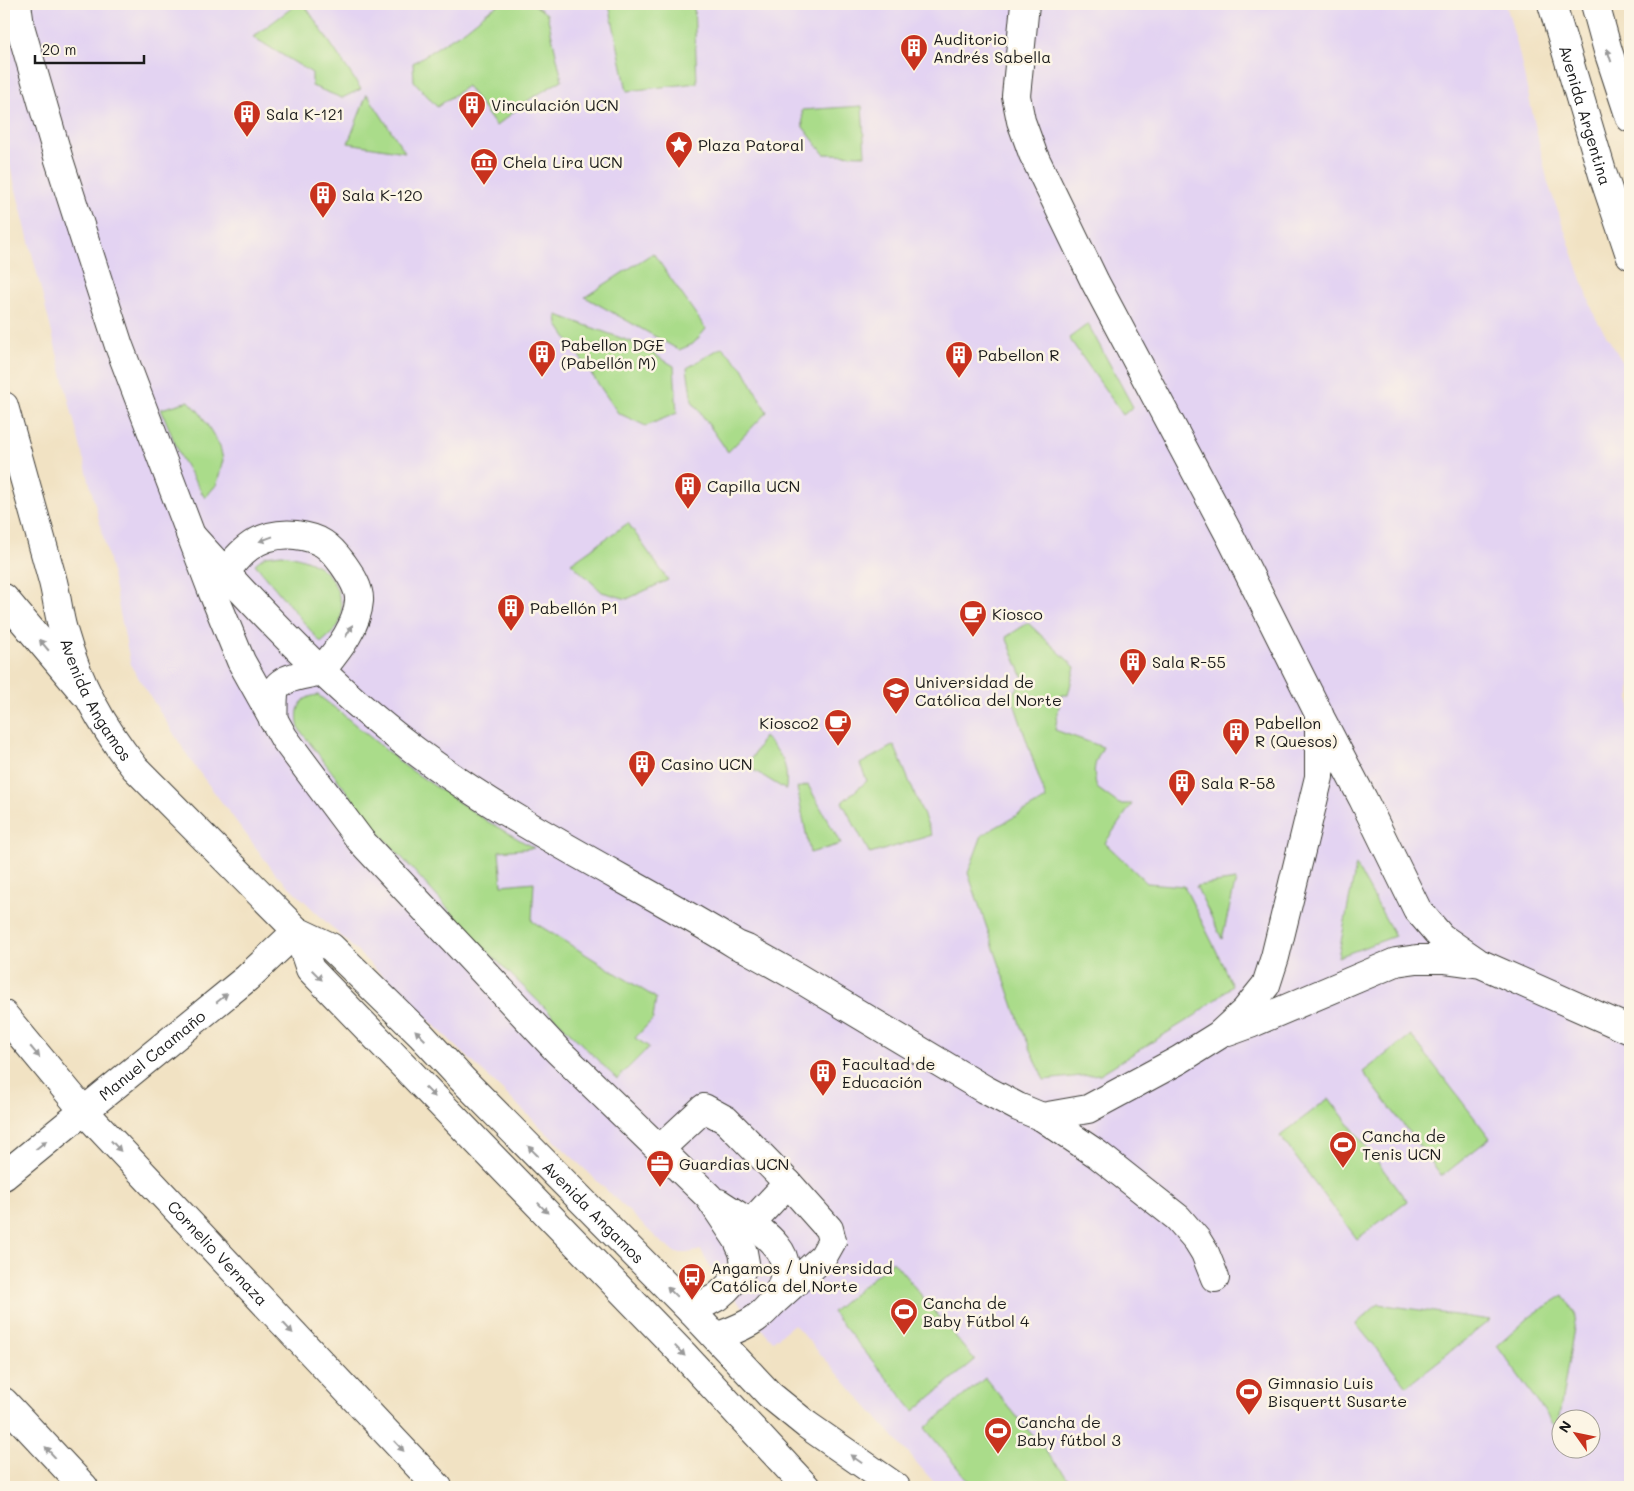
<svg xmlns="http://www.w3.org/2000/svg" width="1634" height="1491" font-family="Mali,sans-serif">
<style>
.built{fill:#e3d3f2;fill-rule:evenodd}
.green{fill:#aadc8a;stroke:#637c53}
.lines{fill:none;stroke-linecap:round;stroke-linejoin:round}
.minor-casing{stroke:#3c3a35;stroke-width:30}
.major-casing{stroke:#3c3a35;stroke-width:30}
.minor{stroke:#fff;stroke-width:28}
.major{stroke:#fff;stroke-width:28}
.oneway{fill:#999}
.labels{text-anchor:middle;stroke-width:5;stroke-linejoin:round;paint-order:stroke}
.poi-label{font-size:16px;fill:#1c1c1c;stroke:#fcf5e5;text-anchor:start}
.street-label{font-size:16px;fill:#1c1c1c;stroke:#fcf5e5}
</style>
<rect width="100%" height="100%" fill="#fcf5e5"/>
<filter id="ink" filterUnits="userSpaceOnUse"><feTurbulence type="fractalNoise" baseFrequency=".02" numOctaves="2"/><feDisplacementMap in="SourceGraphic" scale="10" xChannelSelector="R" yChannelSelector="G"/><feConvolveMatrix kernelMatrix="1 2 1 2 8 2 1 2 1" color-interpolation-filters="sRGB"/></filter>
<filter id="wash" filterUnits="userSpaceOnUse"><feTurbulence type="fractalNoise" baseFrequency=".0096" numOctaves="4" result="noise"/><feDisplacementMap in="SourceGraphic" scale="20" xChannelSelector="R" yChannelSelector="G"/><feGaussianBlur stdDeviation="1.12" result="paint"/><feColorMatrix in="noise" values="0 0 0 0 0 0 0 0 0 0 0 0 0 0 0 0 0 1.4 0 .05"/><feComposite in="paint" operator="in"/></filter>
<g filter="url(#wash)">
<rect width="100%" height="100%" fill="#f1e2c3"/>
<path class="built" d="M 4,4 L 1506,4 L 1518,48 L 1548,183 L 1595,317 L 1630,374 L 1630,1487 L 938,1487 L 794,1324 L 773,1341 L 726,1289 L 710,1267 L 701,1250 L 688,1253 L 676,1253 L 662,1243 L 275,873 L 193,764 L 131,666 L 109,560 L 4,142 ZM 1562,1418 L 1592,1418 L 1592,1448 L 1562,1448 Z"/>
<path class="green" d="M 297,4 L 304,4 L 361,89 L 342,98 L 312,86 L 312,73 L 253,37 Z
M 500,4 L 533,4 L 547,14 L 562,80 L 530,99 L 496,126 L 467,86 L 437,107 L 414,81 L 413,63 L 466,29 L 487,12 Z
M 609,4 L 694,4 L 697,83 L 627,91 Z
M 367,94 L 405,152 L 348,143 Z
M 862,106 L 865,155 L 824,154 L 803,127 L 802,110 Z
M 653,253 L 706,329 L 693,344 L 679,350 L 585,297 Z
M 557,315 L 635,343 L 674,366 L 677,413 L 646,426 L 618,413 L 558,325 Z
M 1088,324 L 1133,407 L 1123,415 L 1069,338 Z
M 722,347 L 743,368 L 767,412 L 728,452 L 692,401 L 687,368 Z
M 189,401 L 200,413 L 220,446 L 223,460 L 217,484 L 205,498 L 181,458 L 161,409 Z
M 628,523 L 668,580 L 627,599 L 602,592 L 571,563 Z
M 282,554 C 308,558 330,567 338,593 C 342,603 343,614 339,624 C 337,630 326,638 321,643 L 255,564 L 265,556 Z
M 1028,623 L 1075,667 L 1068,695 L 1061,695 L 1055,730 L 1103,747 C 1094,764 1092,769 1097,788 L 1119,804 L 1132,804 L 1105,843 L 1147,883 L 1184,886 L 1216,950 L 1232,986 L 1196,1015 L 1100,1074 L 1044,1080 L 1021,1027 L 968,873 L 982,835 L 1046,799 L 1012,697 L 1023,678 L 1006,637 Z
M 318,695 L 340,712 L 405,766 L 487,821 L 534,848 L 499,851 L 502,885 L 534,882 L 532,921 L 656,998 L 653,1019 L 635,1038 L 649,1047 L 617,1079 L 482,946 L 374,827 L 299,729 C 295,711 298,697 318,695 Z
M 764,737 C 783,755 788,764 786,790 L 747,766 Z
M 894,745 L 932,835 L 870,854 L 842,802 L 867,781 L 860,764 Z
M 808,785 L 841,844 L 810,853 L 797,788 Z
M 1356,865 L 1395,936 L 1338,957 Z
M 1236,880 L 1222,939 L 1196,886 Z
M 1411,1035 L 1490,1138 L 1442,1176 L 1363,1072 Z
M 1329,1098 L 1407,1201 L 1357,1239 L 1280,1136 Z
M 893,1261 L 975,1360 L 914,1411 L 832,1312 Z
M 1564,1295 L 1576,1316 L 1557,1429 L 1497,1346 L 1532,1315 Z
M 1378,1304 L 1490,1320 L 1407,1386 L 1356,1324 Z
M 985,1378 L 1071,1482 L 1065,1487 L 973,1487 L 925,1428 Z"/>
</g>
<g filter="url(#ink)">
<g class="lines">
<defs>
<g id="minor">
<path d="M 17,4 L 20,26 L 59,160 L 119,346 L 213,593 L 241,661 L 284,738 L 361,841 L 558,1051 L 709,1197 L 737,1239 L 743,1252 L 745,1263 L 739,1275 L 726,1289 L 717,1297 L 691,1311"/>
<path d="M 190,534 C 259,611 331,687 413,749 C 513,825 631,880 737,945 L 747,949 L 797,977 L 984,1089 L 1018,1107 L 1042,1117 L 1088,1109 L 1179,1060 L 1219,1035 L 1245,1011 L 1266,985 L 1275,957 L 1319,777 L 1319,714 L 1231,538 L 1095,282 L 1033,154 L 1021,121 L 1016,96 L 1025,4"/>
<path d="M 216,588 C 235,555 256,531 296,535 C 320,538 329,545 343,564 C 350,574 360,588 359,601 C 357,628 337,651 321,671 C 306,676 277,675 274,695 C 273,703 274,712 273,720"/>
<path d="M 4,598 L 84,693"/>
<path d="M 1321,719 L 1363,799 L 1417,909 L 1441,937 L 1476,961"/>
<path id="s1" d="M 4,1015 L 83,1110 L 438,1487"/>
<path d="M 1228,1032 L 1250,1024 L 1396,962 L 1417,959 L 1444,959 L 1481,964 L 1630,1030"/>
<path d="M 1042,1117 L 1097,1154 L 1178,1218 L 1197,1240 L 1205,1253 L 1215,1278"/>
<path d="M 660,1149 L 704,1108 L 726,1120 L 788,1183 L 829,1229 L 832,1241 L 823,1257 L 771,1304"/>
<path id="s2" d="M 4,1176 L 247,978 L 297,931"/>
<path d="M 750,1224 L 788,1183"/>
<path d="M 716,1337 C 729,1332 744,1327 755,1319 C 776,1304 797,1271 777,1247 C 762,1228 738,1216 719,1203"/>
<path d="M 4,1402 L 84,1487"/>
</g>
<g id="major">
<path id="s3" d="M 1552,4 L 1603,175 L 1630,255"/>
<path d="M 1595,4 L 1608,51 L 1630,118"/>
<path id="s4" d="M 4,406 C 20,463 36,520 52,578 C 57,595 58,613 63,630 C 78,683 101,725 135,768 L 297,931 L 331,947 L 421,1035 L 462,1079 L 691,1311 L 770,1395 L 807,1425 L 896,1487"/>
<path d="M 297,931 L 310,969 L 684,1355 L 806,1487"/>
</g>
</defs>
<use href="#minor" class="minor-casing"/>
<use href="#major" class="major-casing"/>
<use href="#minor" class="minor"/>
<use href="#major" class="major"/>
</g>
<defs><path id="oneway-solid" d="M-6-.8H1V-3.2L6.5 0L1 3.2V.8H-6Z" transform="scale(1.25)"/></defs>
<g class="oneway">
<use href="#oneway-solid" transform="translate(1609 55) rotate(-108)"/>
<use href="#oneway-solid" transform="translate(266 539) rotate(160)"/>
<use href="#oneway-solid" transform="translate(349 631) rotate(-61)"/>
<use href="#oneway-solid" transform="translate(44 645) rotate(-130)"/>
<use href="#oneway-solid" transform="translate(317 975) rotate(45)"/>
<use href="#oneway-solid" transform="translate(222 998) rotate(-39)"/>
<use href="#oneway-solid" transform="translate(420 1035) rotate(-135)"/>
<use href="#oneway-solid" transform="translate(35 1052) rotate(50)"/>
<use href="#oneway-solid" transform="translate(430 1092) rotate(45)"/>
<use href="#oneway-solid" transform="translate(41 1145) rotate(-39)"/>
<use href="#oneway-solid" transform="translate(116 1146) rotate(47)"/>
<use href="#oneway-solid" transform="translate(533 1151) rotate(-135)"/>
<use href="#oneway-solid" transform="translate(543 1208) rotate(46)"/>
<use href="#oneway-solid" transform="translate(672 1292) rotate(-135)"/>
<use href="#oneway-solid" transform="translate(288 1328) rotate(47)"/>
<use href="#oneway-solid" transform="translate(680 1351) rotate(46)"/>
<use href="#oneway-solid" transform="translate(399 1446) rotate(47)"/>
<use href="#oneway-solid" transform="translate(50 1452) rotate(-133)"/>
<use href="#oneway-solid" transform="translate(856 1459) rotate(-145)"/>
</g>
</g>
<defs>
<symbol id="building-pin" viewBox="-11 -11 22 30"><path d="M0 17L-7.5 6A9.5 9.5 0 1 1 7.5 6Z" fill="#c8321e" stroke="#fcf5e5"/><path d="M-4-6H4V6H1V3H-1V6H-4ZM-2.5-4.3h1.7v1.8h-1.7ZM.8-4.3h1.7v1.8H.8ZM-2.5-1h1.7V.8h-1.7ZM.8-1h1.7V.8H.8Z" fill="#fff"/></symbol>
<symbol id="sight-pin" viewBox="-11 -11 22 30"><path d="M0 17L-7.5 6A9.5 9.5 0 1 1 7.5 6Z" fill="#c8321e" stroke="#fcf5e5"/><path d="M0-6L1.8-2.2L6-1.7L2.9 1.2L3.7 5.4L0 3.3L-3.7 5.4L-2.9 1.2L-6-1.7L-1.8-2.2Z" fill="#fff"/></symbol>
<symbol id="museum-pin" viewBox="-11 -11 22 30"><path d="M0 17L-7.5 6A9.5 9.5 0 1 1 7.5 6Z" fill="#c8321e" stroke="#fcf5e5"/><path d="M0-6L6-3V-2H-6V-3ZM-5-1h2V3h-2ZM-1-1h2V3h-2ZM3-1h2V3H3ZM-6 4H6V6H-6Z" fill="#fff"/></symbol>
<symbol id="cafe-pin" viewBox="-11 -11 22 30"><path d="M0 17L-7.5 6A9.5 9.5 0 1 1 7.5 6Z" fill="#c8321e" stroke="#fcf5e5"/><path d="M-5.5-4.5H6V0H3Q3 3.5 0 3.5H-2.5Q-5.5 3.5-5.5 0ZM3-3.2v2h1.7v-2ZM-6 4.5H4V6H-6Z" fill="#fff"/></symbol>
<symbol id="university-pin" viewBox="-11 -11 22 30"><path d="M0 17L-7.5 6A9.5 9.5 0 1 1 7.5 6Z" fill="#c8321e" stroke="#fcf5e5"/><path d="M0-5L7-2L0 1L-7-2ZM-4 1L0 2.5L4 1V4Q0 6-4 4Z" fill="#fff"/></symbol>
<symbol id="stadium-pin" viewBox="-11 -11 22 30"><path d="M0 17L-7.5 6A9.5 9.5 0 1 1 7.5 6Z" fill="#c8321e" stroke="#fcf5e5"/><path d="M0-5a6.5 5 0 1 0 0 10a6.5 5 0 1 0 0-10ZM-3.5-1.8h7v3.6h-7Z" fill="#fff"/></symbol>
<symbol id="office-pin" viewBox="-11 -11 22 30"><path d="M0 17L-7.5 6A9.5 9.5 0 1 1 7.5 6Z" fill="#c8321e" stroke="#fcf5e5"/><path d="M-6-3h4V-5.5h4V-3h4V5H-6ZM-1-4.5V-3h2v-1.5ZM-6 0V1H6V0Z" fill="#fff"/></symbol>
<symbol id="bus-pin" viewBox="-11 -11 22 30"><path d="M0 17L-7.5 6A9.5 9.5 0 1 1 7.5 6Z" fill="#c8321e" stroke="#fcf5e5"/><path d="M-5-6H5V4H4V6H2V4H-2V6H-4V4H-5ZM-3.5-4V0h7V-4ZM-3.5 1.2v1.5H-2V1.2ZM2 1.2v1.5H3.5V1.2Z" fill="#fff"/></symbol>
</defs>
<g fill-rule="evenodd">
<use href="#building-pin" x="898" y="32" width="32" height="43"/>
<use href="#building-pin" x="456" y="89" width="32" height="43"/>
<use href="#building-pin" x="231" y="98" width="32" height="43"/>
<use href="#sight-pin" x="663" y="129" width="32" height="43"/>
<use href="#museum-pin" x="468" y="146" width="32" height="43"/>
<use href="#building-pin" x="307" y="179" width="32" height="43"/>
<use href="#building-pin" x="526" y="338" width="32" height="43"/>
<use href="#building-pin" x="943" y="339" width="32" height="43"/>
<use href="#building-pin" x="672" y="470" width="32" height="43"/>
<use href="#building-pin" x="495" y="592" width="32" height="43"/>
<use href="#cafe-pin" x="957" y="598" width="32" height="43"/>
<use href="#building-pin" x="1117" y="646" width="32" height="43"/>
<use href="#university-pin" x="880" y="675" width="32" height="43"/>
<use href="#cafe-pin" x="822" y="707" width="32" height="43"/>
<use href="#building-pin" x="1220" y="716" width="32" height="43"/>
<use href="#building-pin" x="626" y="748" width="32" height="43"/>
<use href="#building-pin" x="1166" y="767" width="32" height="43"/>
<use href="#building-pin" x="807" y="1057" width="32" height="43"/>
<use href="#stadium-pin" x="1327" y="1129" width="32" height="43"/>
<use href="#office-pin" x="644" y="1148" width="32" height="43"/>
<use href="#bus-pin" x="676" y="1261" width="32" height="43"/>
<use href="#stadium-pin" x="888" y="1296" width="32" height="43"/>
<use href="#stadium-pin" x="1233" y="1376" width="32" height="43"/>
<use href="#stadium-pin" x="982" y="1415" width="32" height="43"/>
</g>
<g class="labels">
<g class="poi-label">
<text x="933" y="45">Auditorio<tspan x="933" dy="18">Andrés Sabella</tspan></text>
<text x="491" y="111">Vinculación UCN</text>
<text x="266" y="120">Sala K-121</text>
<text x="698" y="151">Plaza Patoral</text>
<text x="503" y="168">Chela Lira UCN</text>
<text x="342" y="201">Sala K-120</text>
<text x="561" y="351">Pabellon DGE<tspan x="561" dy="18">(Pabellón M)</tspan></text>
<text x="978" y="361">Pabellon R</text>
<text x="707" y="492">Capilla UCN</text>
<text x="530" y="614">Pabellón P1</text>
<text x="992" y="620">Kiosco</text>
<text x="1152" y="668">Sala R-55</text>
<text x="915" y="688">Universidad de<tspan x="915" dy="18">Católica del Norte</tspan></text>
<text x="819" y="729" text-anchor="end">Kiosco2</text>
<text x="1255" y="729">Pabellon<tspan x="1255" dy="18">R (Quesos)</tspan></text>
<text x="661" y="770">Casino UCN</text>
<text x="1201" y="789">Sala R-58</text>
<text x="842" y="1070">Facultad de<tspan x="842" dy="18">Educación</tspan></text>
<text x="1362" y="1142">Cancha de<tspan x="1362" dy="18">Tenis UCN</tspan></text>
<text x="679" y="1170">Guardias UCN</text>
<text x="711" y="1274">Angamos / Universidad<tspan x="711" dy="18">Católica del Norte</tspan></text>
<text x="923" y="1309">Cancha de<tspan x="923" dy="18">Baby Fútbol 4</tspan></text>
<text x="1268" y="1389">Gimnasio Luis<tspan x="1268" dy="18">Bisquertt Susarte</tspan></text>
<text x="1017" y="1428">Cancha de<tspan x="1017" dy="18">Baby fútbol 3</tspan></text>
</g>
<g class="street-label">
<text dy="6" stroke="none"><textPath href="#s3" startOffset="116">Avenida Argentina</textPath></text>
<text dy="6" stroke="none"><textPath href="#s4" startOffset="309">Avenida Angamos</textPath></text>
<text dy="6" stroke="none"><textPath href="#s2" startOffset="191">Manuel Caamaño</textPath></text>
<text dy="6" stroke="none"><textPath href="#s4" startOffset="1029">Avenida Angamos</textPath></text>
<text dy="6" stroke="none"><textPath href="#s1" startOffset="320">Cornelio Vernaza</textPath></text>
</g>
</g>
<rect width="1634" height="1491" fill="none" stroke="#fcf5e5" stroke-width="20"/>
<g transform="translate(1576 1434) rotate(303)"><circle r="24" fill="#fcf5e5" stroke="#a29e95"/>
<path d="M0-4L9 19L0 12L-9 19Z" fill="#c8321e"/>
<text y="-8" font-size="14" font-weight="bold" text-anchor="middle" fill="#1c1c1c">N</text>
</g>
<path d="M35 55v8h109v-8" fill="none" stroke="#1c1c1c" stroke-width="2.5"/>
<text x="42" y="55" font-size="15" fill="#1c1c1c" stroke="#fcf5e5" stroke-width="4" paint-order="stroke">20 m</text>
</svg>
